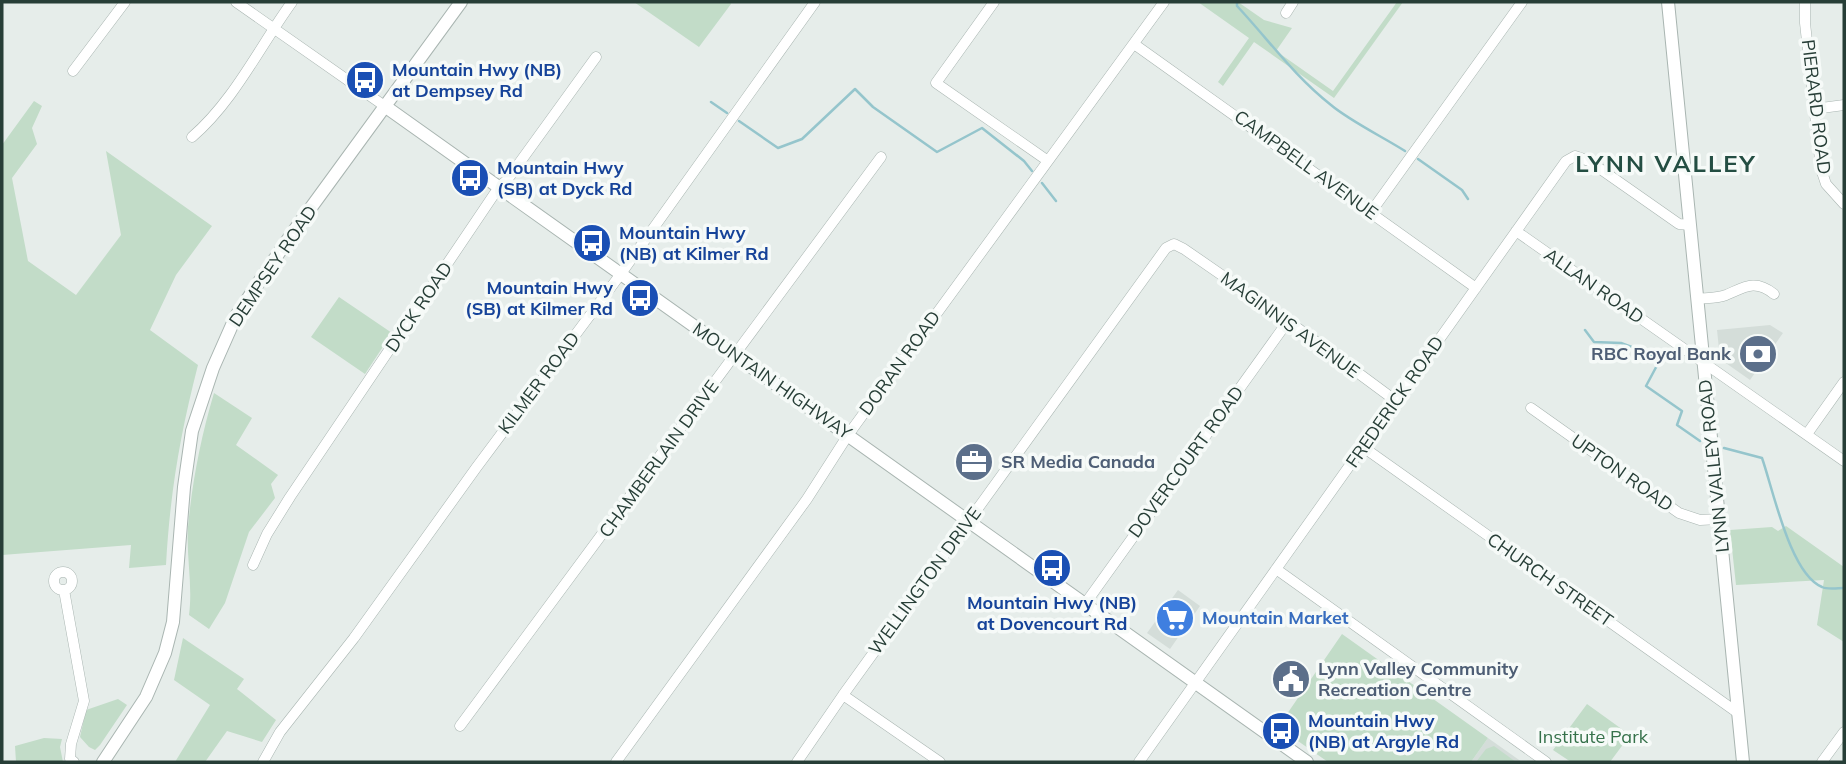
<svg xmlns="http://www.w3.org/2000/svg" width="1846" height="764" font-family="Mulish,sans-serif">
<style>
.built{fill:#d4ddd9}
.green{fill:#c2dcc8}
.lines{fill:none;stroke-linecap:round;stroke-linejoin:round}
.stream{stroke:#95c5cc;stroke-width:2.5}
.minor-casing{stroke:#a9b5b1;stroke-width:11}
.tertiary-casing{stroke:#a9b5b1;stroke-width:14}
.minor{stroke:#fff;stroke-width:10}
.tertiary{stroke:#fff;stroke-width:12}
.labels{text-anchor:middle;stroke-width:7;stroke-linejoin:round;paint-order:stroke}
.transit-label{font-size:18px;font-weight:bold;fill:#164399;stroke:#f6faf8;text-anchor:start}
.street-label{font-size:18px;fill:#273e37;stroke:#f6faf8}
.service-label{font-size:18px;font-weight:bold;fill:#4e5e75;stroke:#f6faf8;text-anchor:start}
.shop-label{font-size:18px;font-weight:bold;fill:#366cbe;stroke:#f6faf8;text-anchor:start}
.park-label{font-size:18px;fill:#35714a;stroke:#f6faf8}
.district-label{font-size:24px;font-weight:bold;letter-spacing:2px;fill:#244e43;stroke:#f6faf8}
</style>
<rect width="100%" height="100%" fill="#e6edea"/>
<path class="built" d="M 1770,325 L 1783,333 L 1750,380 L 1720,359 L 1717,330 Z
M 1178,590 L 1200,606 L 1170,649 L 1147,633 Z
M 1488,738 L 1522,762 L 1471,762 Z"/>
<path class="green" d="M 634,2 L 730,2 L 731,4 L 699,47 Z
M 1198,2 L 1238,2 L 1264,20 L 1292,28 L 1276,51 L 1333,91 L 1397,2 L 1403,2 L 1334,98 L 1254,42 L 1223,86 L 1218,82 L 1249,38 Z
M 34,101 L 42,106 L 32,128 L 37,144 L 12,178 L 28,261 L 76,295 L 121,235 L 106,151 L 212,226 L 176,275 L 150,330 L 198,365 C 180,435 170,493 166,565 L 129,568 L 131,545 L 2,555 L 2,145 Z
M 339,297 L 392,333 L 365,374 L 311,337 Z
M 214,393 L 252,418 L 236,445 L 278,475 L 271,484 L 275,498 L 249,532 L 225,603 L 209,629 L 189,615 C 193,585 186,557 188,527 C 192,483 201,436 214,393 Z
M 1786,526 L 1844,567 L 1844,642 L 1817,625 L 1824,580 L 1736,585 L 1730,530 L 1772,527 L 1778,531 Z
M 1342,634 L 1488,738 L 1471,762 L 1328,762 L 1278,727 Z
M 183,638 L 244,679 L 237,689 L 276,720 L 262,742 L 227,731 L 205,762 L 175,762 L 210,705 L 174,680 Z
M 118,699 L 127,705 L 100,745 L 95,750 L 89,747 L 80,737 L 86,710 Z
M 1587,704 L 1630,735 L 1610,762 L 1571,762 L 1553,750 Z
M 44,738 L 62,739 L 60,747 L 63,762 L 16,762 L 15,746 Z
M 1494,746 L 1516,762 L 1476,762 L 1486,749 Z"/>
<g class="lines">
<path class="stream" d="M 1237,2 L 1237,6 C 1268,39 1294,76 1331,105 C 1350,121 1383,137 1405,151
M 711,102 L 727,113
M 739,121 L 778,148 L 802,139 L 855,89 L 873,107 L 937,152 L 982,128 L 1024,161 L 1032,171
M 1418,159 L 1462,190 L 1468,199
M 1042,183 L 1056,201
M 1585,330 L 1594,342 L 1621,343 L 1661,358 L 1646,386 L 1682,411 L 1677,425 L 1700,441
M 1724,448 L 1762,458 C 1773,489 1790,574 1822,587 C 1828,590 1838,588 1844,588"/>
<defs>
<path id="minor" d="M 236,2 L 386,107
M 994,2 L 936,83 L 1048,161
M 1805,2 L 1805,23 L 1821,169 L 1826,184 L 1844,204
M 1286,13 L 1293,2
M 1134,44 L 1476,288
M 73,71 L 125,2
M 1814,109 L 1844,105
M 192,137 C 234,101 260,46 292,2
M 1371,212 L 1522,2
M 1516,231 L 1844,461
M 1698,299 C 1707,298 1718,298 1726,295 C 1745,287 1755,279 1774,294
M 1531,408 L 1679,513 L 1700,520 L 1719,519
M 1807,434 L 1844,382
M 1363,447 L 1738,713
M 253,565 L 267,534 L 290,497 L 499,187 L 507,180 L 596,57
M 1276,569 L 1546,762
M54 581a9 9 0 1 1 18 0a9 9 0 1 1-18 0Z
M 64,590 L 84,701 L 71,744 L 70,759 L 74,762
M 1085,604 L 1288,321
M 843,695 L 940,762
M 460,726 L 881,157
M 263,762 L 280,732 L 354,638 L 476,468 L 620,275 L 815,2
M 616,762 L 807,499 L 848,435 L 1164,2
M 797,762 L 843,695 L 1166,248 L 1174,244 L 1184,249 L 1288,321 L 1396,401
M 1139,762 L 1566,161 L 1575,156 L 1589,161 L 1679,224 L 1690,225
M 1822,762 L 1844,732"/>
<path id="tertiary" d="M 1668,2 L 1743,762
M 386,107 L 1307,762
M 103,762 L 146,697 L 165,653 L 173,622 L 184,487 L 192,431 L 213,368 L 236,316 L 291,235 L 461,2"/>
</defs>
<use href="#minor" class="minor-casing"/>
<use href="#tertiary" class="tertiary-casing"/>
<use href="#minor" class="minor"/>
<use href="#tertiary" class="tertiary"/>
</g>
<defs>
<symbol id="bus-disc" viewBox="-11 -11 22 22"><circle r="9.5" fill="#1a4fb4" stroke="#f6faf8"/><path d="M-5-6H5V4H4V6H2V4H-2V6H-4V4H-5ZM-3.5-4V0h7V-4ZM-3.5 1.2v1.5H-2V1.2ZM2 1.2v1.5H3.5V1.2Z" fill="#fff"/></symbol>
<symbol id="bank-disc" viewBox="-11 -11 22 22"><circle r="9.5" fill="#5c6f8a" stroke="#f6faf8"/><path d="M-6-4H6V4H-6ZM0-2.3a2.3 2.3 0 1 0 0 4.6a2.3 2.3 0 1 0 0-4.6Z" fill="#fff"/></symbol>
<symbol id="office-disc" viewBox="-11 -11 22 22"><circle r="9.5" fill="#5c6f8a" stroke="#f6faf8"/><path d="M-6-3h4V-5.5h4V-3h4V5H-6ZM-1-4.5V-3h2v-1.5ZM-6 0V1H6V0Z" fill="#fff"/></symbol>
<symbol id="supermarket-disc" viewBox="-11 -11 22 22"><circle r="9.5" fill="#3f7fe0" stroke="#f6faf8"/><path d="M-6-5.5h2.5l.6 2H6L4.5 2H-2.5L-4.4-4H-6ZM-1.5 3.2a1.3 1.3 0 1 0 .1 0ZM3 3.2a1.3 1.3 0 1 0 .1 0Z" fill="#fff"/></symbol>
<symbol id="civic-disc" viewBox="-11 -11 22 22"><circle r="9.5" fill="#5c6f8a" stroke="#f6faf8"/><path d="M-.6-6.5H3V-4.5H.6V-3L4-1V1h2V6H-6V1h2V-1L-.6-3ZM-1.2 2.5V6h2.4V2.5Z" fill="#fff"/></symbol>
</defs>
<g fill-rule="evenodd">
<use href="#bus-disc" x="343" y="58" width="44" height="44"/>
<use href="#bus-disc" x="448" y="156" width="44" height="44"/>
<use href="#bus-disc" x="570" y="221" width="44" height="44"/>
<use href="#bus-disc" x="618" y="276" width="44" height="44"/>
<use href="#bank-disc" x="1736" y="332" width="44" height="44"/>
<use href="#office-disc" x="952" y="440" width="44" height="44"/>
<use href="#bus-disc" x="1030" y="546" width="44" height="44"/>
<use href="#supermarket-disc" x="1153" y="596" width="44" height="44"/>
<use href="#civic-disc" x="1269" y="657" width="44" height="44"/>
<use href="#bus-disc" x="1259" y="709" width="44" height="44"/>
</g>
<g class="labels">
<g class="transit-label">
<text x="392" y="76">Mountain Hwy (NB)<tspan x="392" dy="21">at Dempsey Rd</tspan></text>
<text x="497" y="174">Mountain Hwy<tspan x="497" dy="21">(SB) at Dyck Rd</tspan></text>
<text x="619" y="239">Mountain Hwy<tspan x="619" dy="21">(NB) at Kilmer Rd</tspan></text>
<text x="613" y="294" text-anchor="end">Mountain Hwy<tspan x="613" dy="21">(SB) at Kilmer Rd</tspan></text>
<text x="1052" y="609" text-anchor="middle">Mountain Hwy (NB)<tspan x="1052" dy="21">at Dovencourt Rd</tspan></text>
<text x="1308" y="727">Mountain Hwy<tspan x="1308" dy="21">(NB) at Argyle Rd</tspan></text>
</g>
<g class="street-label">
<text transform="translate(1816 107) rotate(83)" y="6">PIERARD ROAD</text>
<text transform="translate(1306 165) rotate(36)" y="6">CAMPBELL AVENUE</text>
<text transform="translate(273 266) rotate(-56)" y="6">DEMPSEY ROAD</text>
<text transform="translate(1594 286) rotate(35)" y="6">ALLAN ROAD</text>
<text transform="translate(419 307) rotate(-56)" y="6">DYCK ROAD</text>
<text transform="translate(1290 325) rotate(36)" y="6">MAGINNIS AVENUE</text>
<text transform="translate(900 363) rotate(-54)" y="6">DORAN ROAD</text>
<text transform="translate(772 381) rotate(35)" y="6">MOUNTAIN HIGHWAY</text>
<text transform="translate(539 383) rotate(-53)" y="6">KILMER ROAD</text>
<text transform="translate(1395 402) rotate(-55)" y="6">FREDERICK ROAD</text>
<text transform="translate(659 459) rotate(-54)" y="6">CHAMBERLAIN DRIVE</text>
<text transform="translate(1186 462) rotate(-54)" y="6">DOVERCOURT ROAD</text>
<text transform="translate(1714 466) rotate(-96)" y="6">LYNN VALLEY ROAD</text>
<text transform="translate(1622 473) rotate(35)" y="6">UPTON ROAD</text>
<text transform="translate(1550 580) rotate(35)" y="6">CHURCH STREET</text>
<text transform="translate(925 581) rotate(-54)" y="6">WELLINGTON DRIVE</text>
</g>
<g class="service-label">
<text x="1731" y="360" text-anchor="end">RBC Royal Bank</text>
<text x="1001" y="468">SR Media Canada</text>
<text x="1318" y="675">Lynn Valley Community<tspan x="1318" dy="21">Recreation Centre</tspan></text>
</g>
<g class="shop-label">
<text x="1202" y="624">Mountain Market</text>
</g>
<g class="park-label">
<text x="1593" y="743">Institute Park</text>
</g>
<g class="district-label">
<text x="1666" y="172">LYNN VALLEY</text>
</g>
</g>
<rect width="1846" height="764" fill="none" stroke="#273e37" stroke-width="7"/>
</svg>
